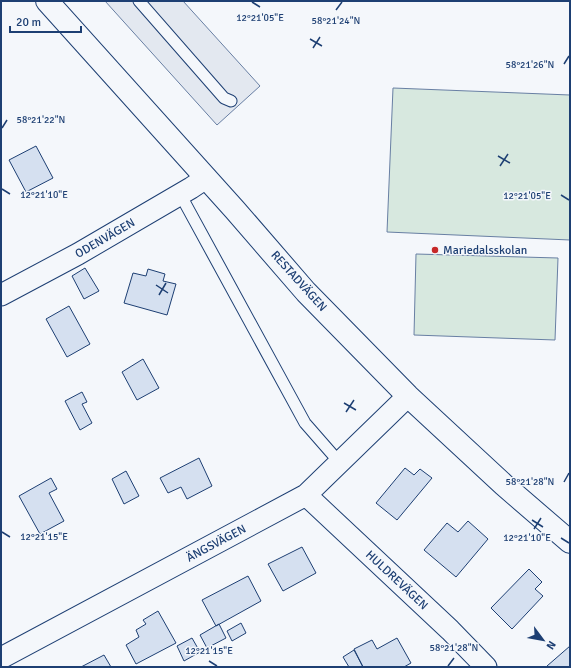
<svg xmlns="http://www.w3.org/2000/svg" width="571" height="668" font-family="Signika,sans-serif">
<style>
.green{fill:#d7e8df;stroke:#687fa3}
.parking{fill:#e3e8f0;stroke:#687fa3}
.building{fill:#d5e0f0;stroke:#1d3f73}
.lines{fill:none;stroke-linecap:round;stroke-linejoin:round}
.service-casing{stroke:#1d3f73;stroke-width:13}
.minor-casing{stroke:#1d3f73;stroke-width:23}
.tertiary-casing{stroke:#1d3f73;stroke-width:24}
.service{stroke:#f4f7fb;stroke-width:11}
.minor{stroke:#f4f7fb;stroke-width:21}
.tertiary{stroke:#f4f7fb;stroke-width:22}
.ticks{fill:none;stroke:#1d3f73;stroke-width:1.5}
.poi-dot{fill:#c62828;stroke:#f4f7fb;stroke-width:1.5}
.labels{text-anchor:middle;stroke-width:3;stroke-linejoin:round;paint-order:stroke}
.street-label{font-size:12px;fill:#1d3f73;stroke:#f4f7fb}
.poi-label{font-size:12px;fill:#1d3f73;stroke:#f4f7fb;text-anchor:start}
.ticks-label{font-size:10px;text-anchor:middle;fill:#1d3f73;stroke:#f4f7fb;stroke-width:3;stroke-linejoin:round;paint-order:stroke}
</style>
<rect width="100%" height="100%" fill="#f4f7fb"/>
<path class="green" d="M 393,88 L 570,95 L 570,240 L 387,232 Z
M 416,254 L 558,258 L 555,340 L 414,335 Z"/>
<path class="parking" d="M 105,1 L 183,1 L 260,86 L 217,125 Z"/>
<path class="building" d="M 36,146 L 53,178 L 26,192 L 9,160 Z
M 85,268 L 99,291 L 84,299 L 72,276 Z
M 148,269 L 165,274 L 163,281 L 176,284 L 167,315 L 124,303 L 133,273 L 146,276 Z
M 69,306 L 90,344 L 67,357 L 46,319 Z
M 143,359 L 159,388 L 137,400 L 122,372 Z
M 82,392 L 87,402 L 82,404 L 92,423 L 80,430 L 65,401 Z
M 199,458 L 212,486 L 187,499 L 181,487 L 168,493 L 160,478 Z
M 405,468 L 414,475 L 420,469 L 432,478 L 397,520 L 376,503 Z
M 126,471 L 139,496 L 124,504 L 112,479 Z
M 51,478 L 57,489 L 49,493 L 64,521 L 40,534 L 19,496 Z
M 468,521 L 488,539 L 456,577 L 424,550 L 447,523 L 458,532 Z
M 302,547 L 316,573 L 283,591 L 268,564 Z
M 529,569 L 542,582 L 535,589 L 543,596 L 512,629 L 491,608 Z
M 248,576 L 261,601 L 216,626 L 202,600 Z
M 158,611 L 176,643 L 136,664 L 126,645 L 139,637 L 136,630 L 146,624 L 143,620 Z
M 241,623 L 246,633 L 232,641 L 227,631 Z
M 219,624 L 226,638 L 207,648 L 200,635 Z
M 192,638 L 200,652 L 184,661 L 177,646 Z
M 397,638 L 411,663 L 404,667 L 363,667 L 354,649 L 372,640 L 377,649 Z
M 570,646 L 570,667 L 548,667 L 547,666 Z
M 354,650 L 363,667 L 349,667 L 343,657 Z
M 104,655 L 111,667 L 81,667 Z"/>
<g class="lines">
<defs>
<path id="service" d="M 139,1 L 224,98 L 231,101
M 180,194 L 305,423 L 340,463"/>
<path id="minor" d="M 1,295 L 78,254 L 191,188 L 206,178
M 306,495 L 450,630 L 486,667
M 1,658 L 306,495 L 408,396"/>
<path id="tertiary" d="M 47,1 L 235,210 L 306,292 L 408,396 L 504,485 L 570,542"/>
</defs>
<use href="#service" class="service-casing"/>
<use href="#minor" class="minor-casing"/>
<use href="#tertiary" class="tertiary-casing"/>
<use href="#service" class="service"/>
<use href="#minor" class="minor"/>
<use href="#tertiary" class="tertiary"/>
</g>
<path class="ticks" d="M 252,2 L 260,7M 336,10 L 342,2M 310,39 L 322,46M 313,48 L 320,37M 564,64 L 569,56M 2,128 L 7,120M 498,156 L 510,163M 500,166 L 508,154M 2,189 L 10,194M 561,195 L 569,200M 156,285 L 168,293M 159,295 L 166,283M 344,403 L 356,410M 346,412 L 354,400M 564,482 L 569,473M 532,520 L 543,527M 534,529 L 541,518M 2,532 L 10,537M 561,538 L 569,543M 209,661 L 217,666M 448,666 L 454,658"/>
<circle class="poi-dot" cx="435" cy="250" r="4"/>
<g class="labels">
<g class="street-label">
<text transform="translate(105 238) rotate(-30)" y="4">ODENVÄGEN</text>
<text transform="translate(299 281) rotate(48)" y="4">RESTADVÄGEN</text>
<text transform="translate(216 543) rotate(-28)" y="4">ÄNGSVÄGEN</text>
<text transform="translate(397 580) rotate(43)" y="4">HULDREVÄGEN</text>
</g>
<g class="poi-label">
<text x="443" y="254">Mariedalsskolan</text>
</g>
</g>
<g class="ticks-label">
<text x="260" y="21">12°21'05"E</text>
<text x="336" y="24">58°21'24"N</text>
<text x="530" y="68">58°21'26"N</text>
<text x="41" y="123">58°21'22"N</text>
<text x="44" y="198">12°21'10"E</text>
<text x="527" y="199">12°21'05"E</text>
<text x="530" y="485">58°21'28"N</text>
<text x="44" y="540">12°21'15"E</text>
<text x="527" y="541">12°21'10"E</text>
<text x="454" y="651">58°21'28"N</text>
<text x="209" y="654">12°21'15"E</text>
</g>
<rect width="571" height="668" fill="none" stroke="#1d3f73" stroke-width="4"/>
<g transform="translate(543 640) rotate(122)" stroke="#f4f7fb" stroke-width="3" paint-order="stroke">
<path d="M0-3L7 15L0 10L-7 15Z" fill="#1d3f73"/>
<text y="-6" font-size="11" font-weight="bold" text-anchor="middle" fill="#1d3f73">N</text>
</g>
<path d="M10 26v6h71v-6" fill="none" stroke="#1d3f73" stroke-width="2"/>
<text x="16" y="26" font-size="12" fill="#1d3f73" stroke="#f4f7fb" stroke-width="3" paint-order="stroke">20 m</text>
</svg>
